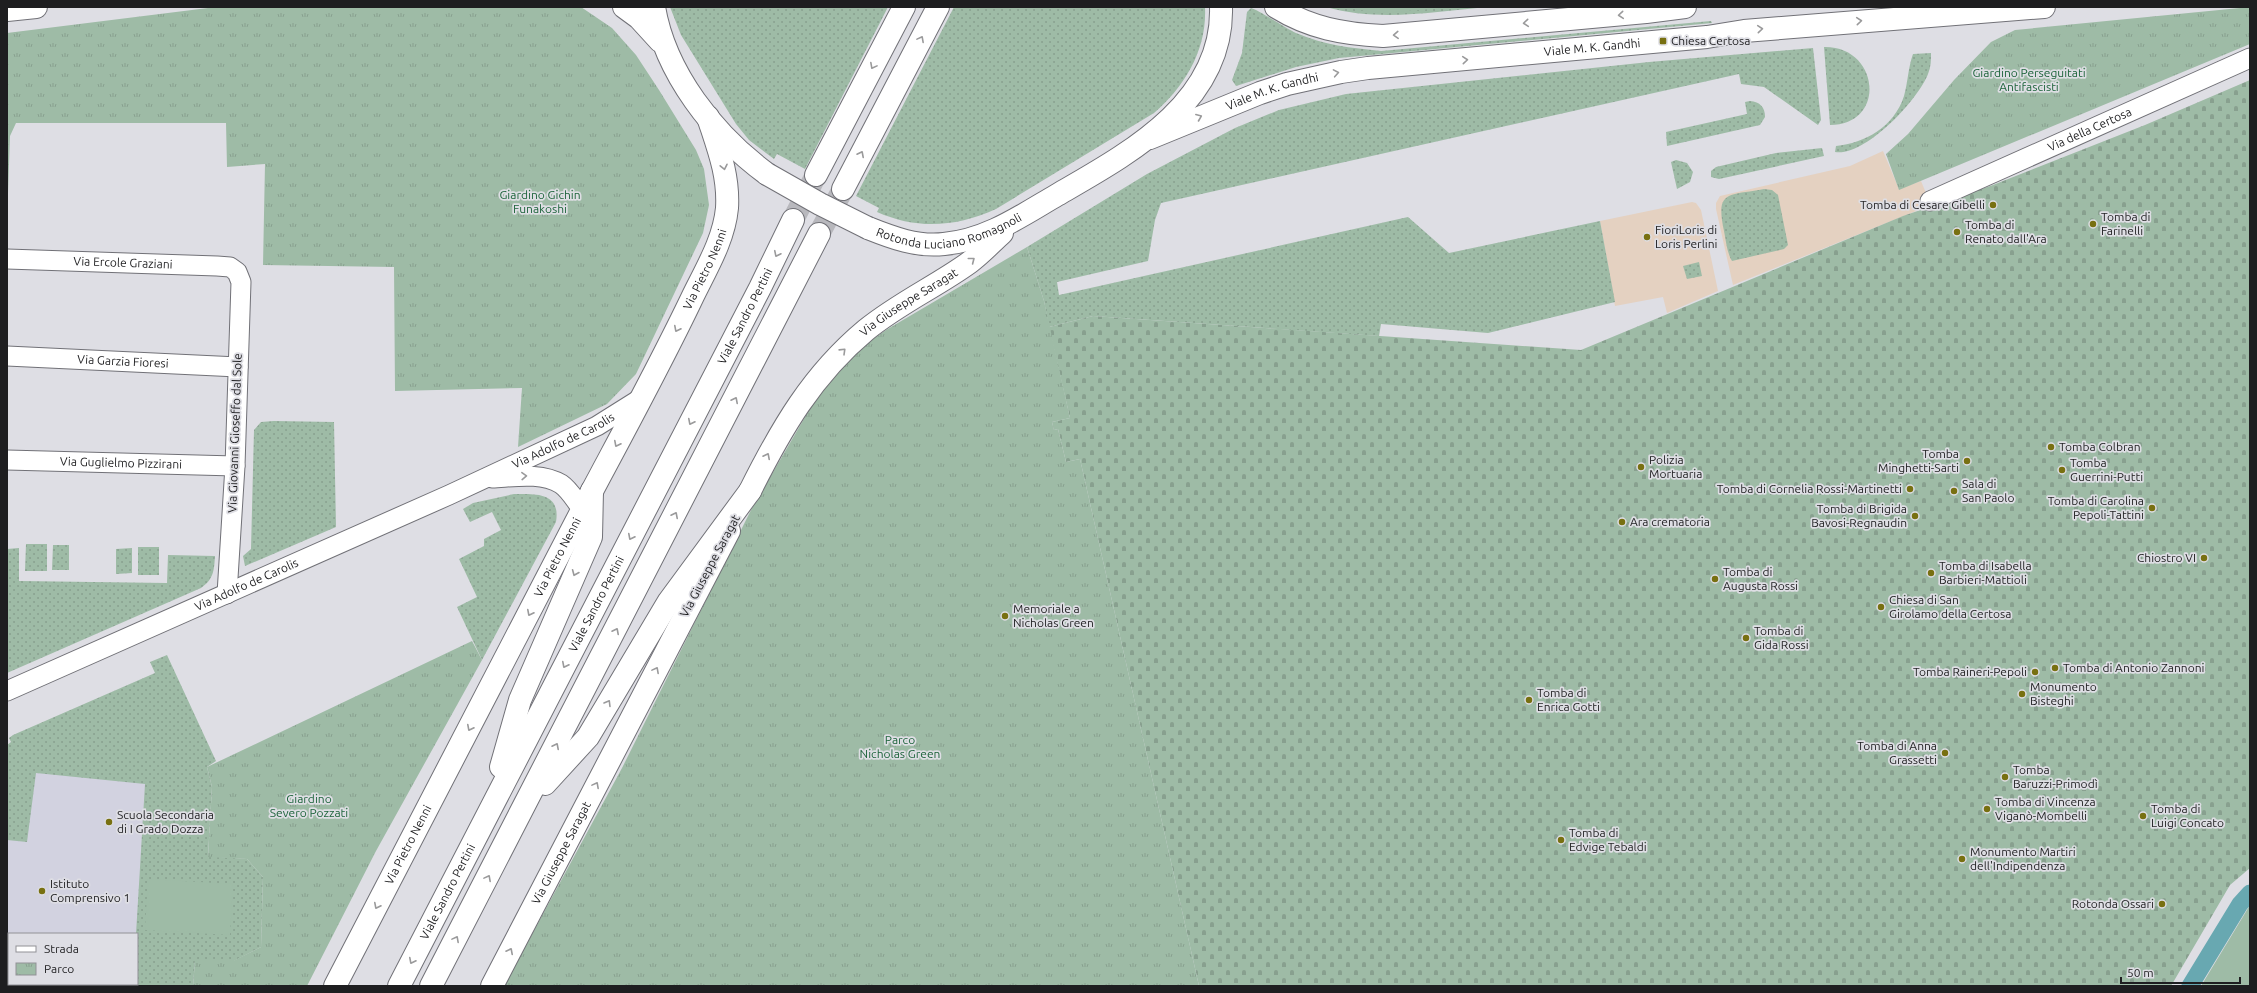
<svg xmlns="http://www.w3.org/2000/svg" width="2257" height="993" font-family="Ubuntu,sans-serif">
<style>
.commercial{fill:#e4d1c1}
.built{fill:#d2d2e0;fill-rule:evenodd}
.grass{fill:url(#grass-dots)}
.cemetery{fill:url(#cemetery-stones)}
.park{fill:url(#park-tufts)}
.pitch{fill:#9ebba6}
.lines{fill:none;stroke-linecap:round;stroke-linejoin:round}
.canal{stroke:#68a8b1;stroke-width:17}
.highway-tunnel{stroke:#b8b8bd;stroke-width:22;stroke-dasharray:22 11;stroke-linecap:butt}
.street-casing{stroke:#717177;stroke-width:21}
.secondary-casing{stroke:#717177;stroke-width:24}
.primary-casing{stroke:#717177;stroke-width:24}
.highway-casing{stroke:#717177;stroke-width:24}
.street{stroke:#fff;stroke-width:19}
.secondary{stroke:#fff;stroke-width:22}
.primary{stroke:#fff;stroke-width:22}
.highway{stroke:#fff;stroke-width:22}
.primary-bridge-casing{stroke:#717177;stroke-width:24;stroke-linecap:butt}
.primary-bridge{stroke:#fff;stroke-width:22}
.oneway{stroke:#9a9a9b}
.poi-dot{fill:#787011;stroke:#dedee4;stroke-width:1.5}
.labels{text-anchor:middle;stroke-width:3.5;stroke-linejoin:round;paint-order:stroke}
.poi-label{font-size:12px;fill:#1e1e20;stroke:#dedee4;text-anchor:start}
.street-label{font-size:12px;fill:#1e1e20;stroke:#dedee4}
.park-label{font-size:12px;fill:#1d643b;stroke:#dedee4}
</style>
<defs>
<pattern id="grass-dots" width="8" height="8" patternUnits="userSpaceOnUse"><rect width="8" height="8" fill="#9ebba6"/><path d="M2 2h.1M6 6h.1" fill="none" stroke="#88a08f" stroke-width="1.8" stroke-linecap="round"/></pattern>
<pattern id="cemetery-stones" width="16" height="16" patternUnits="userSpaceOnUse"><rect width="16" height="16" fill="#9ebba6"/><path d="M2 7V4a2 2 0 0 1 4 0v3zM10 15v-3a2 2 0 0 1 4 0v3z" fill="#88a08f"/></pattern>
<pattern id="park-tufts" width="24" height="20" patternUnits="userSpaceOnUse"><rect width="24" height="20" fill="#9ebba6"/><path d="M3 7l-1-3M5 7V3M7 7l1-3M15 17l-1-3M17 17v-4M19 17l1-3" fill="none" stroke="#88a08f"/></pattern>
</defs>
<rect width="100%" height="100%" fill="#dedee4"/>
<path class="commercial" d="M 1883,151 L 1899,189 L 1921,181 L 1931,205 L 1733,285 L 1716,209 L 1716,203 L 1720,196 L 1850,166 Z
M 1692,202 L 1696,203 L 1701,210 L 1718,291 L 1667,313 L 1663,297 L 1615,306 L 1600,221 Z"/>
<path class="built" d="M 140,722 L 195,961 L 193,986 L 7,986 L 7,757 ZM 9,934 L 137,934 L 137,984 L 9,984 Z"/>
<path class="grass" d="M 670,7 L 888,7 L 805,169 L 777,154 L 774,159 L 749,140 L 736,124 L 681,35 Z
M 954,7 L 1205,7 C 1207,50 1185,86 1154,113 L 996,209 C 956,227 918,230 877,212 L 879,208 L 856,196 Z
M 1326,7 L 1487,7 C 1433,12 1378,22 1326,7 Z
M 1251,8 C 1257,9 1287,29 1296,33 C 1324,45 1351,48 1381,51 L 1711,21 L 1712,23 L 1339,58 L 1296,67 L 1236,86 L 1232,80 L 1242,53 L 1247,12 Z
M 1824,47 C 1880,46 1887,125 1830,125 Z
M 1813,48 L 1821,120 L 1818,125 L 1764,87 L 1741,84 L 1739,74 L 1161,203 L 1155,220 L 1148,261 L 1057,282 L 1059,295 L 1408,217 L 1449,253 L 1600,221 L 1615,302 L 1488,333 L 1381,324 L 1379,336 L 1093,316 L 1049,327 L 1044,301 L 1027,247 L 1147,174 L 1235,128 L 1279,110 L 1346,94 L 1649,62 Z
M 1931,53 C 1931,60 1931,67 1928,74 C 1918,100 1865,157 1835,152 L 1836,146 C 1865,143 1894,127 1904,96 C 1908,82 1908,68 1913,54 Z
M 1750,101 C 1760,102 1765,107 1765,117 L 1760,125 L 1667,146 L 1666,132 L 1747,114 L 1745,102 Z
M 1822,148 L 1824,156 L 1719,179 L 1711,177 L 1711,171 L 1716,167 L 1776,153 Z
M 1676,160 L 1687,163 L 1693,172 L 1690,182 L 1677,189 L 1671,162 Z
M 1764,189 L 1772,190 L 1778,195 L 1788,245 L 1784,249 L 1732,261 C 1727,253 1726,241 1724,231 C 1715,189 1729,196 1764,189 Z
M 1699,262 L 1702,276 L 1687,279 L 1683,266 Z
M 274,421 L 334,422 L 336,527 L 245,566 L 243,556 L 251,549 L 254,430 L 261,422 Z
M 514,494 C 536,494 561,492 556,522 L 482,660 L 457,607 L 477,597 L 459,559 L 484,546 L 484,539 L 501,530 L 492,512 L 470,522 L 463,509 L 473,503 Z
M 26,544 L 47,544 L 47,571 L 25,571 Z
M 53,545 L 69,545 L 69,570 L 52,570 Z
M 138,547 L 159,547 L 159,575 L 138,575 Z
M 19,548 L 19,581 L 167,583 L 168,555 L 215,556 C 214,570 214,579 201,588 L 7,673 L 7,549 Z
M 132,548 L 132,573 L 116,574 L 116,549 Z
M 167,655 L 216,761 L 207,767 L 212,787 L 208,856 L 247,859 L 263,877 L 261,947 L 234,961 L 195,961 L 193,986 L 133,986 L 133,984 L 137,984 L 136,934 L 145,784 L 36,773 L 27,842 L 7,840 L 7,745 L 11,742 L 9,738 L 13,735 L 155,673 L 150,662 Z"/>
<path class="cemetery" d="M 2250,80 L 2250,868 L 2230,885 L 2171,986 L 1199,986 L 1080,459 L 1066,462 L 1058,429 L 1054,430 L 1052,422 L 1070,418 L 1049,327 L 1093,316 L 1581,350 L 1903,216 L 1993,185 L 2145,125 Z"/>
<path class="park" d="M 216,7 L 581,7 L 612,28 L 636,55 L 659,90 L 696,150 L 704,169 L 709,205 L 703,233 L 636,374 L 607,404 L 518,447 L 522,388 L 395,391 L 394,267 L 263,265 L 265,164 L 227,167 L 226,123 L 16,123 L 10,136 L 7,222 L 7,33 Z
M 2250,7 L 2250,44 L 1899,190 L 1886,154 L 1908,134 L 1954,80 L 1991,42 L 2015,30 Z
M 1027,247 L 1044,301 L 1070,418 L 1052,422 L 1054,430 L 1058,429 L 1066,462 L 1080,459 L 1199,986 L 504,986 L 622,768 L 751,510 L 826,381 L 853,353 L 886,330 Z
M 472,641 L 482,660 L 376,851 L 307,986 L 193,986 L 195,961 L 233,961 L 261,947 L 263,877 L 247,859 L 208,857 L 212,787 L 207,767 Z"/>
<path class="pitch" d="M 1338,7 L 1456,7 L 1382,13 Z
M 148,879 L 233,884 L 230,935 L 145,930 Z
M 2250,905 L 2250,986 L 2201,986 Z"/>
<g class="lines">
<path class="canal" d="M 2190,986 L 2240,904 L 2250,893"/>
<path class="highway-tunnel" d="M 793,220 L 816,175
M 819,234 L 843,189"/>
<defs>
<g id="street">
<path id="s1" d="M 1930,201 L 2250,58"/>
<path id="s2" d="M 7,259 L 217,266 L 230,267 L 237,272 L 241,282 L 235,466 L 227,594"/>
<path id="s3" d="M 7,356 L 238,367"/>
<path id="s4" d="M 7,460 L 235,466"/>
<path d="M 492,478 C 514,477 541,472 561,484 C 570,490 576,502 583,510"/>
<path id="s5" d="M 7,691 L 449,495 L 597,426 L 640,399"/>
</g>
<g id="secondary">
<path id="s6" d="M 335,986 L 592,491"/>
<path id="s7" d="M 492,986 L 729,531"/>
</g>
<g id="primary">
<path d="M 624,7 L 639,18 L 660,41"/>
<path d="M 654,7 C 665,73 714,135 767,174"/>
<path d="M 1276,7 C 1310,28 1343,34 1383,36 L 1646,12 L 1685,7"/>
<path d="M 7,10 L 36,7"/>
<path id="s8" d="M 1150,138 L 1260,93 L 1287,84 L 1341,72 L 1368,68 L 1707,37 L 1744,31 L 2044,7"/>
<path id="s9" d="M 868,228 C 893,238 917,247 944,244 C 987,240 1021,216 1057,195 C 1128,154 1224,103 1221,7"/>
<path id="s10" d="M 592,491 C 626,427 661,363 692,298 C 706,269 724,240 727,208 C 729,175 718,148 708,117"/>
<path id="s11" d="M 750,491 C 781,429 812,375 866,330 C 899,303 937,286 970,262 C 982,253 992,242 1002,233"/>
</g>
<g id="highway">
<path d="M 816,175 L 904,7"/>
<path d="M 843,189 L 938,7"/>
<path d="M 501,767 L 520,700 L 591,537 L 592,491"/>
<path d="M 545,784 L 588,737 L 669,601 L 750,491"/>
<path id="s12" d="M 399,986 L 760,288 L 793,220"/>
<path d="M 431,986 L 819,234"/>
</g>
</defs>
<use href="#street" class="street-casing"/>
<use href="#secondary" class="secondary-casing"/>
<use href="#primary" class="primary-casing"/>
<use href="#highway" class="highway-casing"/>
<use href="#street" class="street"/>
<use href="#secondary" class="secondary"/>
<use href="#primary" class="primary"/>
<use href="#highway" class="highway"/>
<defs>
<path id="primary-bridge" d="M 767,174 L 820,204 L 868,228"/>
</defs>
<use href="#primary-bridge" class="primary-bridge-casing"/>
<use href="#primary-bridge" class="primary-bridge"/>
</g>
<defs><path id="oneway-chevron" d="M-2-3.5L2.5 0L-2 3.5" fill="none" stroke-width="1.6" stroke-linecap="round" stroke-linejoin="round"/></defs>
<g class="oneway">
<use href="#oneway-chevron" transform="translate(1621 15) rotate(175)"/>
<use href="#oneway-chevron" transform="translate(1859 21) rotate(-5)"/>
<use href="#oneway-chevron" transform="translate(1526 23) rotate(175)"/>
<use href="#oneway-chevron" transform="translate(1760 29) rotate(-5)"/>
<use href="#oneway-chevron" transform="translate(1396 35) rotate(177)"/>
<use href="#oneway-chevron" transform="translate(921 39) rotate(-62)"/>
<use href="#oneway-chevron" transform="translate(1465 60) rotate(-5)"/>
<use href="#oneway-chevron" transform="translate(873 66) rotate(118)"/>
<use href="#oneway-chevron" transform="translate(1336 73) rotate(-10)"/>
<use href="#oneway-chevron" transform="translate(1199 117) rotate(-22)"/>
<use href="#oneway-chevron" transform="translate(861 154) rotate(-63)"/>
<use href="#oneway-chevron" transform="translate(724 167) rotate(78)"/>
<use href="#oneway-chevron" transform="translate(777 254) rotate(116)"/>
<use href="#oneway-chevron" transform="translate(972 260) rotate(-38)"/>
<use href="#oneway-chevron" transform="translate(677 329) rotate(117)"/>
<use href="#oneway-chevron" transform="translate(843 351) rotate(-44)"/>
<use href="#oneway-chevron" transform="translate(735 400) rotate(-63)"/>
<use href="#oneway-chevron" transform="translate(691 422) rotate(117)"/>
<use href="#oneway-chevron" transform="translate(617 444) rotate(117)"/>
<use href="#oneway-chevron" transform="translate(767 456) rotate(-63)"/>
<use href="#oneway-chevron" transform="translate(524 476) rotate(-2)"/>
<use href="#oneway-chevron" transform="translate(675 515) rotate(-63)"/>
<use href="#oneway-chevron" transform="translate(631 537) rotate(117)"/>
<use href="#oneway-chevron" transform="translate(575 573) rotate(113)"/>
<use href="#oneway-chevron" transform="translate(530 613) rotate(117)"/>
<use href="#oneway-chevron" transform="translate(616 631) rotate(-63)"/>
<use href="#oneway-chevron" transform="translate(565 665) rotate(117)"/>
<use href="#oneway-chevron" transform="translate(656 670) rotate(-62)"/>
<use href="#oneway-chevron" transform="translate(608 703) rotate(-59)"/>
<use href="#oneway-chevron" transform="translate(470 728) rotate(117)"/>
<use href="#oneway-chevron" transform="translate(556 746) rotate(-63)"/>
<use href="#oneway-chevron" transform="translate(596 785) rotate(-62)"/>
<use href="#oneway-chevron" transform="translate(488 878) rotate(-62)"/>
<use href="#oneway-chevron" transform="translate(377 906) rotate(117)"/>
<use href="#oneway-chevron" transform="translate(456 939) rotate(-62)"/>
<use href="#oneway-chevron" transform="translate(510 951) rotate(-63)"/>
<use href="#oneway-chevron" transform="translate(412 961) rotate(117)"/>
</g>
<g class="poi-dot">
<rect x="1659" y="37" width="8" height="8" rx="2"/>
<circle cx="1993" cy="205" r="4"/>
<circle cx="2093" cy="224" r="4"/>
<circle cx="1957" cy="232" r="4"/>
<circle cx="1647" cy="237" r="4"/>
<circle cx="2051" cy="447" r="4"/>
<circle cx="1967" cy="461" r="4"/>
<circle cx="1641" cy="467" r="4"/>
<circle cx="2062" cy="470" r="4"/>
<circle cx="1910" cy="489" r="4"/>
<circle cx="1954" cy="491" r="4"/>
<circle cx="2152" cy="508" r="4"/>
<circle cx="1915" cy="516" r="4"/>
<circle cx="1622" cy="522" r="4"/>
<circle cx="2204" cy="558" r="4"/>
<circle cx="1931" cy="573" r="4"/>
<circle cx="1715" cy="579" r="4"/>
<circle cx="1881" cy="607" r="4"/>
<circle cx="1005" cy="616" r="4"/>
<circle cx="1746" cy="638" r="4"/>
<circle cx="2055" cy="668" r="4"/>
<circle cx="2035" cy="672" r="4"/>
<circle cx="2022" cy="694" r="4"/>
<circle cx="1529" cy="700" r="4"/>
<circle cx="1945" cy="753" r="4"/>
<circle cx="2005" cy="777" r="4"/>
<circle cx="1987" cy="809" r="4"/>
<circle cx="2143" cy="816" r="4"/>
<circle cx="109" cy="822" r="4"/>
<circle cx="1561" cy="840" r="4"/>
<circle cx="1962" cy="859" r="4"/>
<circle cx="42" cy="891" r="4"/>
<circle cx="2162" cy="904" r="4"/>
</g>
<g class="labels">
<g class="poi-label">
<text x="1671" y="45">Chiesa Certosa</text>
<text x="1985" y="209" text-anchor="end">Tomba di Cesare Gibelli</text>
<text x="2101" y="221">Tomba di<tspan x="2101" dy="14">Farinelli</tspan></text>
<text x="1965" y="229">Tomba di<tspan x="1965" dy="14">Renato dall'Ara</tspan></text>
<text x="1655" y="234">FioriLoris di<tspan x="1655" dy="14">Loris Perlini</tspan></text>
<text x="2059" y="451">Tomba Colbran</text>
<text x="1959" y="458" text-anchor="end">Tomba<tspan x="1959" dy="14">Minghetti-Sarti</tspan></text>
<text x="1649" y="464">Polizia<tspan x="1649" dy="14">Mortuaria</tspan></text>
<text x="2070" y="467">Tomba<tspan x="2070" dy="14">Guerrini-Putti</tspan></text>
<text x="1962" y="488">Sala di<tspan x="1962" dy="14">San Paolo</tspan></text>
<text x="1902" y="493" text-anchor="end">Tomba di Cornelia Rossi-Martinetti</text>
<text x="2144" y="505" text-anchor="end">Tomba di Carolina<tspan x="2144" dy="14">Pepoli-Tattini</tspan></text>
<text x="1907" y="513" text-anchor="end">Tomba di Brigida<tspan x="1907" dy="14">Bavosi-Regnaudin</tspan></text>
<text x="1630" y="526">Ara crematoria</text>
<text x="2196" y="562" text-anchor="end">Chiostro VI</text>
<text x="1939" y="570">Tomba di Isabella<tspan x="1939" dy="14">Barbieri-Mattioli</tspan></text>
<text x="1723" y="576">Tomba di<tspan x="1723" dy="14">Augusta Rossi</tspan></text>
<text x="1889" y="604">Chiesa di San<tspan x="1889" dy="14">Girolamo della Certosa</tspan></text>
<text x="1013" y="613">Memoriale a<tspan x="1013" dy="14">Nicholas Green</tspan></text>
<text x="1754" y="635">Tomba di<tspan x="1754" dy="14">Gida Rossi</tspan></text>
<text x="2063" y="672">Tomba di Antonio Zannoni</text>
<text x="2027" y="676" text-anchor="end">Tomba Raineri-Pepoli</text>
<text x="2030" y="691">Monumento<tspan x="2030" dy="14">Bisteghi</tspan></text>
<text x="1537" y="697">Tomba di<tspan x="1537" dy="14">Enrica Gotti</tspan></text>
<text x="1937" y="750" text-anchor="end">Tomba di Anna<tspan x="1937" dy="14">Grassetti</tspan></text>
<text x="2013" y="774">Tomba<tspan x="2013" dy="14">Baruzzi-Primodì</tspan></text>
<text x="1995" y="806">Tomba di Vincenza<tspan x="1995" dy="14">Viganò-Mombelli</tspan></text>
<text x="2151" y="813">Tomba di<tspan x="2151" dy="14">Luigi Concato</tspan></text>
<text x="117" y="819">Scuola Secondaria<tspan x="117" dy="14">di I Grado Dozza</tspan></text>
<text x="1569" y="837">Tomba di<tspan x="1569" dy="14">Edvige Tebaldi</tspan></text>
<text x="1970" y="856">Monumento Martiri<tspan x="1970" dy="14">dell'Indipendenza</tspan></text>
<text x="50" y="888">Istituto<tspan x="50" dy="14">Comprensivo 1</tspan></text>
<text x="2154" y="908" text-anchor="end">Rotonda Ossari</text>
</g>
<g class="street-label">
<text dy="4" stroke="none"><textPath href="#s8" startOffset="455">Viale M. K. Gandhi</textPath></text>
<text dy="4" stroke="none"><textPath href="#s8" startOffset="131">Viale M. K. Gandhi</textPath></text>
<text dy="4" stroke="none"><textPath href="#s1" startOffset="175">Via della Certosa</textPath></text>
<text dy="4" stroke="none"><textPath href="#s9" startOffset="85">Rotonda Luciano Romagnoli</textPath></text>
<text dy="4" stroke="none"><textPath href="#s2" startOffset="116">Via Ercole Graziani</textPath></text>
<text dy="4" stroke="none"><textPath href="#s10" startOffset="249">Via Pietro Nenni</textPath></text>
<text dy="4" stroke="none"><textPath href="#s11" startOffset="251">Via Giuseppe Saragat</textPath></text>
<text dy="4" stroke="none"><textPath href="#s12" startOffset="754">Viale Sandro Pertini</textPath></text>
<text dy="4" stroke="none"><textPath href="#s3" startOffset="116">Via Garzia Fioresi</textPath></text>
<text transform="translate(235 433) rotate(-88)" y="4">Via Giovanni Gioseffo dal Sole</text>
<text dy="4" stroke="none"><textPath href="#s5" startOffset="610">Via Adolfo de Carolis</textPath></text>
<text dy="4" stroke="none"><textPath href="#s4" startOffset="114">Via Guglielmo Pizzirani</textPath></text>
<text dy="4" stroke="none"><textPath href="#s6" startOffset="483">Via Pietro Nenni</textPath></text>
<text transform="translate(710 566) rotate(-62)" y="4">Via Giuseppe Saragat</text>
<text dy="4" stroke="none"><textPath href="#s5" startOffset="262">Via Adolfo de Carolis</textPath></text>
<text dy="4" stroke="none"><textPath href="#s12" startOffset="430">Viale Sandro Pertini</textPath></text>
<text dy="4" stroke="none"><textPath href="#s6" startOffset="159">Via Pietro Nenni</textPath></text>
<text dy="4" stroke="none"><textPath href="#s7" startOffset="150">Via Giuseppe Saragat</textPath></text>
<text dy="4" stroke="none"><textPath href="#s12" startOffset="106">Viale Sandro Pertini</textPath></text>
</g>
<g class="park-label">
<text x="2029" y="77">Giardino Perseguitati<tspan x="2029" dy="14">Antifascisti</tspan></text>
<text x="540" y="199">Giardino Gichin<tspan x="540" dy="14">Funakoshi</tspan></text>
<text x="900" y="744">Parco<tspan x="900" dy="14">Nicholas Green</tspan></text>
<text x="309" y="803">Giardino<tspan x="309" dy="14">Severo Pozzati</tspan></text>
</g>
</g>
<rect width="2257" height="993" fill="none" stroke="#1e1e20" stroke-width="16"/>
<rect x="8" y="933" width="130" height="52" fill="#dedee4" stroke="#919196"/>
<rect x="16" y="946" width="20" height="6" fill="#ffffff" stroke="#919196"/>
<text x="44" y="953" font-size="12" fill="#1e1e20">Strada</text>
<rect x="16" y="963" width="20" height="12" fill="url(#park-tufts)" stroke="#919196"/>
<text x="44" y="973" font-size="12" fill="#1e1e20">Parco</text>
<path d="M2121 977v6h119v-6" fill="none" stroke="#1e1e20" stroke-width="2"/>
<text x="2127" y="977" font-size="12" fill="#1e1e20" stroke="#dedee4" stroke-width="3" paint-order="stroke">50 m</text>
</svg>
